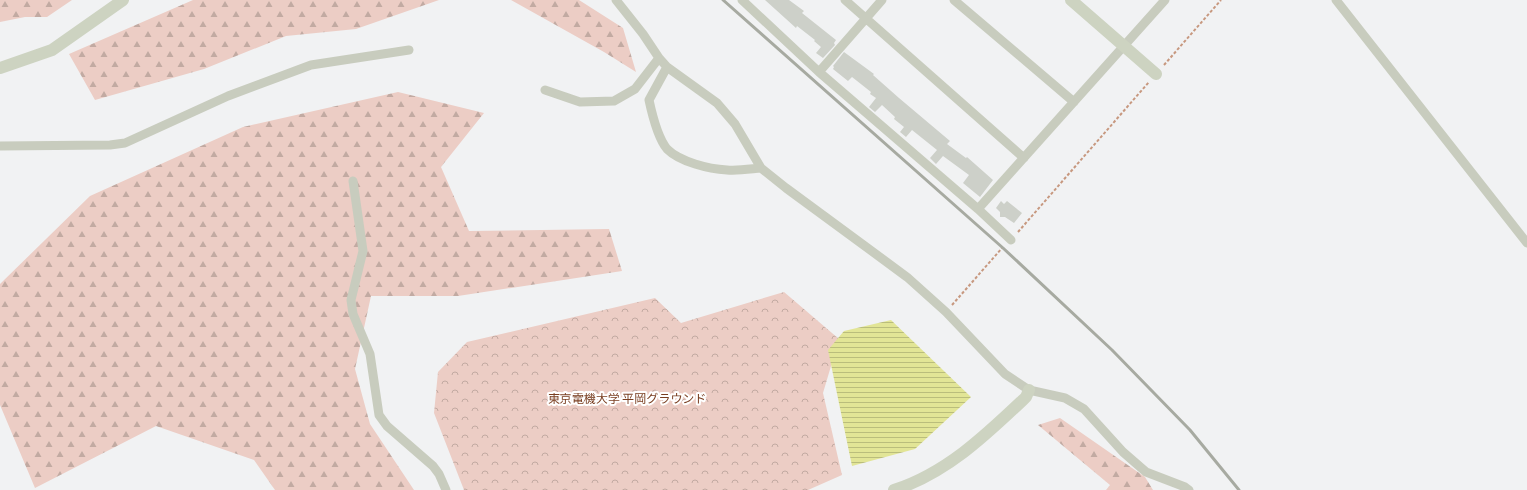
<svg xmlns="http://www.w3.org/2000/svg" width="1527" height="490" font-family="'Exo 2','Noto Sans JP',sans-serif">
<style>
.forest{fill:url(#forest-firs)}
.park{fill:url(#park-crowns)}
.water{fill:url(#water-rules)}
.building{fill:#cdd0c9}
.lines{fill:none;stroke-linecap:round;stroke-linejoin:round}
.path{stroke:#c7987f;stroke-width:2;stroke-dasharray:3 2;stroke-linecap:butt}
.street{stroke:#c8ccbe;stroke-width:9}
.secondary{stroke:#cdd3c1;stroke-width:12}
.rail{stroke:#a7aaa1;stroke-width:3}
.labels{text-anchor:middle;stroke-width:4;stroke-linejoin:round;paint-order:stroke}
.park-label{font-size:12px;fill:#793e20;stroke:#fff}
</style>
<defs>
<pattern id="forest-firs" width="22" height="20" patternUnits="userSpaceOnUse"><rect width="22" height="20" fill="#eccdc5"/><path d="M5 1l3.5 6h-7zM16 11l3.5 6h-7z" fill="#c2aaa2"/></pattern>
<pattern id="park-crowns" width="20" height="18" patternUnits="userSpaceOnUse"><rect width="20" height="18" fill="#eccdc5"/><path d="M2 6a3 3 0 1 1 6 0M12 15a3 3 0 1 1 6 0" fill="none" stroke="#c2aaa2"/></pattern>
<pattern id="water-rules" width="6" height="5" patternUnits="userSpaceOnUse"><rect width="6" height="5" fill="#e2e596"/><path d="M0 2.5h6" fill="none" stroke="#babd7c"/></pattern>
</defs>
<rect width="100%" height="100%" fill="#f1f2f3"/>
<path class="forest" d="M 0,0 L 72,0 L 47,17 L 25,17 L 0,22 Z
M 193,0 L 439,0 L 356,29 L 286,36 L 204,69 L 95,100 L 69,54 Z
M 511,0 L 579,0 L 623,28 L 636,72 L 604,52 Z
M 398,92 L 484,113 L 441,167 L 469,231 L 609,229 L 622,271 L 458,296 L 371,296 L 355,369 L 370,424 L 414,490 L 275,490 L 254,460 L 156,426 L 35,488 L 0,405 L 0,284 L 90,196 L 243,127 Z
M 1060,418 L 1145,477 L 1153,490 L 1106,490 L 1110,485 L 1038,425 Z"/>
<path class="park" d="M 784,292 L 839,339 L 823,393 L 842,475 L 808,490 L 464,490 L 434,413 L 438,372 L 467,342 L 655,298 L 681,323 Z"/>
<path class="water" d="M 891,320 L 971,397 L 915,449 L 852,466 L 828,350 L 844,331 Z"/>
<path class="building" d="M 765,0 L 789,0 L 804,11 L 802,13 L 836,40 L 834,43 L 835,45 L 823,58 L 816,53 L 821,47 L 814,41 L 815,40 L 797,26 L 796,28 Z
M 844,52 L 874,74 L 873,75 L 899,98 L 950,141 L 947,144 L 966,158 L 967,157 L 993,180 L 980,197 L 963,183 L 969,175 L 943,156 L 936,164 L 930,158 L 937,150 L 912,130 L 906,137 L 900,132 L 904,127 L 894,119 L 895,117 L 882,105 L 875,112 L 869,107 L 876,98 L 870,94 L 871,92 L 852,77 L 848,81 L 833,69 L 834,67 L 833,66 Z
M 1001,201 L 1004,204 L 1007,201 L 1022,213 L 1014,223 L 1005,217 L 1000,217 L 1000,212 L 996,208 Z"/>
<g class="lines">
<path class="path" d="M 1164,65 L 1221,0
M 1018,232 L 1149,82
M 952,305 L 1003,247"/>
<path class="street" d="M 616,0 L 643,34 L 659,58 L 667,67 L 717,103 L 735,124 L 761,168 L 786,188 L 907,277 L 946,312 L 1005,374 L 1029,390 L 1065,398 L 1084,409 L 1123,452 L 1146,472 L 1185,487 L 1189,490
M 742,0 L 819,72 L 978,209 L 1011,240
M 845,0 L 1024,158
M 954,0 L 1074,102
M 1336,0 L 1527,243
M 667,67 L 649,100 C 652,114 658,138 667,149 C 680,162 709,169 727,170 C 738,171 750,169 761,168
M 819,72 L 882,0
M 545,90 L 580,102 L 614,101 L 635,89 L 659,58
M 0,146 L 110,145 L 125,143 L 228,96 L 311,65 L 409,50
M 353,181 L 363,251 L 351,300 L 353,314 L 370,354 L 379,415 L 387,426 L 433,466 L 439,474 L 446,490
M 978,209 L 1165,0"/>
<path class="secondary" d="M 1071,0 L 1156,74
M 0,68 L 52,50 L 123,0
M 894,490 C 947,473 987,434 1026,397 L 1029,390"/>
<path class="rail" d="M 723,0 L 1003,248 L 1112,350 L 1190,430 L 1239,490"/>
</g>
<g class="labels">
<g class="park-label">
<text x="627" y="403">東京電機大学 平岡グラウンド</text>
</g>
</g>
</svg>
